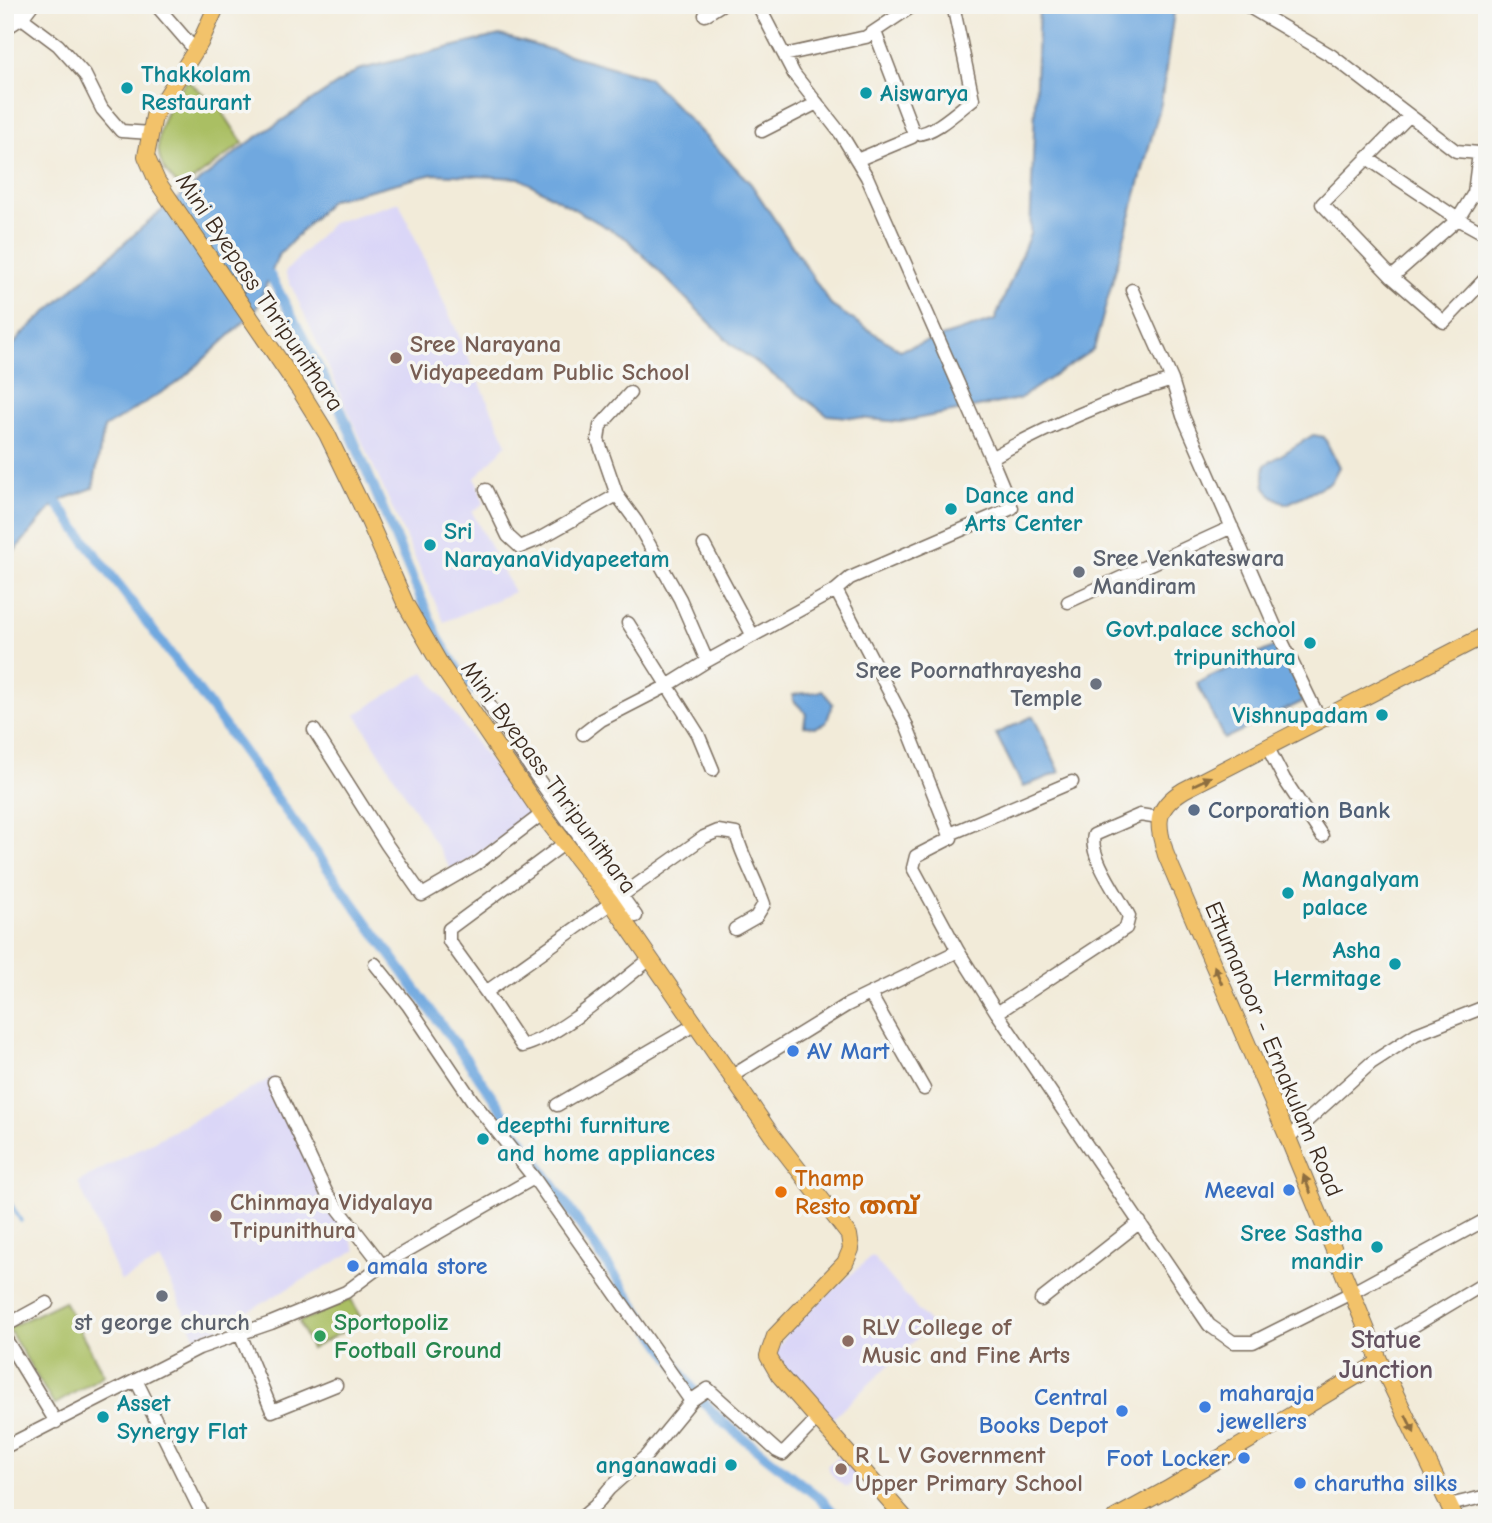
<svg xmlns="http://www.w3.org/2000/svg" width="1492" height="1523" font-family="'Comic Neue','Noto Sans Malayalam',sans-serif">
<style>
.built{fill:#dad6f7}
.green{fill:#aabf63;stroke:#727440;stroke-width:2}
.water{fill:#70a8df;stroke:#56697e;stroke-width:2}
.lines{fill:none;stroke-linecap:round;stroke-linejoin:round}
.stream{stroke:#70a8df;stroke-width:3.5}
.canal{stroke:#70a8df;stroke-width:10}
.minor-casing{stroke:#7b6e5f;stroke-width:15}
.major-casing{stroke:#7b6e5f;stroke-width:18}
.minor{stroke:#fff;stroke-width:12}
.major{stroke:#f2c26a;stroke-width:16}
.oneway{fill:#8d6e40}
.culture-dot{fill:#0f9aa8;stroke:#f6f6f2;stroke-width:2.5}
.education-dot{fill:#8d6e63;stroke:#f6f6f2;stroke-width:2.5}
.worship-dot{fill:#6b7280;stroke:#f6f6f2;stroke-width:2.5}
.service-dot{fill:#5c6f8a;stroke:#f6f6f2;stroke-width:2.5}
.shop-dot{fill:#3f7fe0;stroke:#f6f6f2;stroke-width:2.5}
.food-dot{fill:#e8710a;stroke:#f6f6f2;stroke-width:2.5}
.leisure-dot{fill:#2e9e5b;stroke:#f6f6f2;stroke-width:2.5}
.labels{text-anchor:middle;stroke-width:7;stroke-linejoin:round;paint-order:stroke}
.culture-label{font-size:24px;font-weight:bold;fill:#0d838f;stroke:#f6f6f2;text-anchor:start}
.street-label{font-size:24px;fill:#3b2a1e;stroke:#f6f6f2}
.education-label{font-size:24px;font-weight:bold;fill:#785e54;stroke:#f6f6f2;text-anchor:start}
.worship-label{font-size:24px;font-weight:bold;fill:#5b616d;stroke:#f6f6f2;text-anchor:start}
.service-label{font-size:24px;font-weight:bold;fill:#4e5e75;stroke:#f6f6f2;text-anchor:start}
.shop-label{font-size:24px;font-weight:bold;fill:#366cbe;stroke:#f6f6f2;text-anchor:start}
.food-label{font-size:24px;font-weight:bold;fill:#c56008;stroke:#f6f6f2;text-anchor:start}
.leisure-label{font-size:24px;font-weight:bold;fill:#27864d;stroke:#f6f6f2;text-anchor:start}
.neighbourhood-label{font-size:26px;font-weight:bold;fill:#645260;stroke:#f6f6f2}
</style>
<rect width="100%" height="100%" fill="#f6f6f2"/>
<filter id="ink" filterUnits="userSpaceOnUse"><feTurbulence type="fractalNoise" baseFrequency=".0143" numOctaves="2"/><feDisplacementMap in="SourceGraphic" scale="14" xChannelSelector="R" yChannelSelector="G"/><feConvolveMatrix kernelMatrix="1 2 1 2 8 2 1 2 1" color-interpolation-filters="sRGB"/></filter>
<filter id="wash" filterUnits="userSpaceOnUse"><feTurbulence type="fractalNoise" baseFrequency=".00686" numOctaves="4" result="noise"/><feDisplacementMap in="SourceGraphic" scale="28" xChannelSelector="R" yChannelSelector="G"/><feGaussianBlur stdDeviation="1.57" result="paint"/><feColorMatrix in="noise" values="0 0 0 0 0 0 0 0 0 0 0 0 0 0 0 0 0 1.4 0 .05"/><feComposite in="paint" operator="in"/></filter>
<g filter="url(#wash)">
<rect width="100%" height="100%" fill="#f2ebd9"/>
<path class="built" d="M 399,202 L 507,444 L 475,478 L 484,503 L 472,512 L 514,592 L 444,622 L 285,272 L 332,223 Z
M 424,672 L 531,818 L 452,871 L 356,714 Z
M 273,1077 L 356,1250 L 197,1340 L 160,1260 L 121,1281 L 78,1182 Z
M 872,1256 L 931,1325 L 830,1421 L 775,1354 L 790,1328 Z
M 839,1456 L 858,1473 L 857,1478 L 849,1487 L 844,1486 L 834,1478 L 827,1466 Z"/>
<path class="green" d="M 187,80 L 219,107 L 243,143 L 181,189 C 175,182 167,175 163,167 C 149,138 169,102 187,80 Z
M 351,1299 L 362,1321 L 311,1349 L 299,1322 Z
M 64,1301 L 104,1375 L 54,1405 L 8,1328 Z"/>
<path class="water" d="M 1039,5 L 1175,5 L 1161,103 L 1094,349 L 1019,399 L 900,422 L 827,415 L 731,344 L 627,239 L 519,178 L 433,174 L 331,200 L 278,256 L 255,312 L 180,381 L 104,428 L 93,488 L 56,502 L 5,562 L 5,356 L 22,334 L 155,216 L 251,141 L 358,70 L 500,35 L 649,78 L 751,184 L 832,306 L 900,350 L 995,320 L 1030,234 Z
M 1313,435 L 1324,437 L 1339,467 L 1331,482 L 1287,504 C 1266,494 1261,489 1265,465 Z
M 1279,644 L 1306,700 L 1224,739 L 1197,683 Z
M 822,690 L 833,704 L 826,723 L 816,727 L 804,726 L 806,713 L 793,700 L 793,695 C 804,691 814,695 822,690 Z
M 1033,716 L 1060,772 L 1023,787 L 996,734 Z"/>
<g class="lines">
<path class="stream" d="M 5,1194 L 21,1221"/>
<path class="canal" d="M 270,275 L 339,406 L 438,638 L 461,675 L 476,691
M 56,502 L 212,709 L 474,1070 L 696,1394 L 720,1420 L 822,1500 L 838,1518"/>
</g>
</g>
<g filter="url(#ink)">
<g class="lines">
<defs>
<path id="minor" d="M 10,5 L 22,18 L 58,45 L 85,75 L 102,109 L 121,131 L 151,133
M 156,5 L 195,50
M 758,5 L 794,74 L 841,134 L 867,177 L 991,458 C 1044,428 1113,398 1172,380 L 1183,416 L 1278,633 L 1320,720
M 1246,5 L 1332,56 L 1456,151 L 1479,153 L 1487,151
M 1480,5 L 1487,13
M 705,15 L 721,5
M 5,29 L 22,18 L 32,5
M 784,55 L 866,37 L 914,5
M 762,131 L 817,103
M 914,134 C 932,136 959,110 973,99 L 953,5
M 1479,153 L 1474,193 L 1458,219 L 1487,235
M 1367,158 L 1458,219 L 1392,277 L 1322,204 L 1409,116
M 857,160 L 912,137 L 914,134 L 875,32
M 1392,277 L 1444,322 L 1487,277
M 1132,290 L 1172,380
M 630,393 L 600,426 L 598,440 L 617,495 L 636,521 L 680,599 L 707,661
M 991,458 L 1012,508 L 850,578 L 836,590 L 906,724 L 951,838 L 916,856 L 913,868 L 958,951 L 997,1013 L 1209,1325 L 1233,1342 L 1253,1342 L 1351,1293 L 1487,1219
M 486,490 L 508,536 L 520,547 L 537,540 L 617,495
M 704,545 L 753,636
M 1068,602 L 1232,527
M 628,623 L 698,734 L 713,770
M 488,703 L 536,776 L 636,916
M 314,730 L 387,845 L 422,895 L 479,862 L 542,814
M 583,734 L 601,720 L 667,686 L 707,661 L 836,590
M 1268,748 L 1284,779 L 1322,836
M 950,834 L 1072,782
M 649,960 C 616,985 561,1036 522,1046 L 486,992 L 704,837 L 718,831 L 736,834 C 743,859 756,880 764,904 L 756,917 L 735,929
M 375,964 L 408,1005 L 472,1100 L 534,1178
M 486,992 L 449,941 L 449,929 L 565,843
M 870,994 L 924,1089
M 997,1013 L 1126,928 L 1129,916 C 1119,897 1088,855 1094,835 L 1140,815 L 1159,818
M 732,1076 L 847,1005 L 958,951
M 274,1082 L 327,1194 L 382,1265
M 557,1105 L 696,1024
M 1288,1138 L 1371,1063 L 1416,1034 L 1487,1006
M 1041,1300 L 1140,1222
M 5,1326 L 47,1303
M 240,1334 L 272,1411 L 336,1385
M 5,1338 L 56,1422
M 1375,1349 L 1487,1282
M 136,1380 L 204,1518
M 5,1447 L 199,1348 L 271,1323 L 346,1292 L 382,1265 L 534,1178 L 688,1397 L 692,1400 L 708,1389 L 777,1451 L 783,1454 L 817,1419
M 1449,1505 L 1487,1496
M 581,1518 L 595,1506 L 609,1489 L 646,1456 L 692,1400"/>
<path id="major" d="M 217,5 L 200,43 L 154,116 L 146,156 L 157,181 L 301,392 L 327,434 L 369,521 L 406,605 L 440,664 L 542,814 L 611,902 L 771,1134 L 849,1235 L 851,1249 L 845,1263 L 775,1336 L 768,1356 L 779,1375 L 905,1518
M 1115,1518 L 1168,1489 L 1380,1362
M 1455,1518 L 1380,1362 L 1288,1138 L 1166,855 C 1157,824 1153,809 1184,790 L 1487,634"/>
</defs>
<use href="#minor" class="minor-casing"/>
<use href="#major" class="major-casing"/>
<use href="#minor" class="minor"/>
<use href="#major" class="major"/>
</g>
<defs><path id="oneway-solid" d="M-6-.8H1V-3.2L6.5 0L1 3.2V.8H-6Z" transform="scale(1.75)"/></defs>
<g class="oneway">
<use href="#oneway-solid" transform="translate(1202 781) rotate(-26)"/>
<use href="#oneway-solid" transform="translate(1218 975) rotate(-113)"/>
<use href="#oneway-solid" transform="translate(1307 1184) rotate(-112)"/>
<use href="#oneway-solid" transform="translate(1410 1424) rotate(64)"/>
</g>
</g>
<g class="culture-dot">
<circle cx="127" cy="88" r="7"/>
<circle cx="866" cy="93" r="7"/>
<circle cx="951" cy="509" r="7"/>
<circle cx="430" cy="545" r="7"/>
<circle cx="1310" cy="643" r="7"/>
<circle cx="1382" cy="715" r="7"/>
<circle cx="1288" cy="893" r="7"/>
<circle cx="1395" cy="964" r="7"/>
<circle cx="483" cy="1139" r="7"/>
<circle cx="1377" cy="1247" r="7"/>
<circle cx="103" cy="1417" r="7"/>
<circle cx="731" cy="1465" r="7"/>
</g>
<g class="education-dot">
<circle cx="396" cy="358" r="7"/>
<circle cx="216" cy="1216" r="7"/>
<circle cx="848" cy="1341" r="7"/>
<circle cx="841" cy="1469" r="7"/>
</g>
<g class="worship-dot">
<circle cx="1079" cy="572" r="7"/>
<circle cx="1096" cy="684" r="7"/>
<circle cx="162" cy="1296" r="7"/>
</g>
<circle class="service-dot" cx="1194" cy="810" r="7"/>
<g class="shop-dot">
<circle cx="793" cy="1051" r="7"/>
<circle cx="1289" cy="1190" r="7"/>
<circle cx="353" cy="1266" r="7"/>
<circle cx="1205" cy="1407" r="7"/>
<circle cx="1122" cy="1411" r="7"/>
<circle cx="1244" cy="1458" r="7"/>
<circle cx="1300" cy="1483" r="7"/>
</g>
<circle class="food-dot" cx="781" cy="1192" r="7"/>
<circle class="leisure-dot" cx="320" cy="1336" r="7"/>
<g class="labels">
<g class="culture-label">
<text x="141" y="82">Thakkolam<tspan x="141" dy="28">Restaurant</tspan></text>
<text x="880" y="101">Aiswarya</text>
<text x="965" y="503">Dance and<tspan x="965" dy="28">Arts Center</tspan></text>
<text x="444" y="539">Sri<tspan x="444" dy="28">NarayanaVidyapeetam</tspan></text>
<text x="1296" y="637" text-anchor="end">Govt.palace school<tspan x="1296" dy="28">tripunithura</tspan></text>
<text x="1368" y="723" text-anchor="end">Vishnupadam</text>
<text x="1302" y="887">Mangalyam<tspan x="1302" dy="28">palace</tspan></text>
<text x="1381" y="958" text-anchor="end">Asha<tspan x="1381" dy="28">Hermitage</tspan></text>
<text x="497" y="1133">deepthi furniture<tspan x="497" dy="28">and home appliances</tspan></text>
<text x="1363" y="1241" text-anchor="end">Sree Sastha<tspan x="1363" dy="28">mandir</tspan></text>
<text x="117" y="1411">Asset<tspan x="117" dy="28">Synergy Flat</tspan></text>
<text x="717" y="1473" text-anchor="end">anganawadi</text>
</g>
<g class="street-label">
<text transform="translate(260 292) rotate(56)" y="8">Mini Byepass Thripunithara</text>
<text transform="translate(549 777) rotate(54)" y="8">Mini Byepass Thripunithara</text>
<text transform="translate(1274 1049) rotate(67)" y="8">Ettumanoor - Ernakulam Road</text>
</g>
<g class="education-label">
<text x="410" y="352">Sree Narayana<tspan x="410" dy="28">Vidyapeedam Public School</tspan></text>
<text x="230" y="1210">Chinmaya Vidyalaya<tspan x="230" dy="28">Tripunithura</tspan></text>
<text x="862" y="1335">RLV College of<tspan x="862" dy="28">Music and Fine Arts</tspan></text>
<text x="855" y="1463">R L V Government<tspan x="855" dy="28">Upper Primary School</tspan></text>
</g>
<g class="worship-label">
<text x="1093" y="566">Sree Venkateswara<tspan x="1093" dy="28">Mandiram</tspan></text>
<text x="1082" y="678" text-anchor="end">Sree Poornathrayesha<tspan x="1082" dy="28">Temple</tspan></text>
<text x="162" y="1330" text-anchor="middle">st george church</text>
</g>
<g class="service-label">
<text x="1208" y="818">Corporation Bank</text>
</g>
<g class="shop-label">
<text x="807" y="1059">AV Mart</text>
<text x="1275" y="1198" text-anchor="end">Meeval</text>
<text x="367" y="1274">amala store</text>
<text x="1219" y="1401">maharaja<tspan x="1219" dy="28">jewellers</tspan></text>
<text x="1108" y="1405" text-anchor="end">Central<tspan x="1108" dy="28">Books Depot</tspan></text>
<text x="1230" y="1466" text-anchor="end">Foot Locker</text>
<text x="1314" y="1491">charutha silks</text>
</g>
<g class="food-label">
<text x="795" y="1186">Thamp<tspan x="795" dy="28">Resto തമ്പ്</tspan></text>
</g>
<g class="leisure-label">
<text x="334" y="1330">Sportopoliz<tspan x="334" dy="28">Football Ground</tspan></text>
</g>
<g class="neighbourhood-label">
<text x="1386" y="1348">Statue<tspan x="1386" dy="30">Junction</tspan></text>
</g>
</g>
<rect width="1492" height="1523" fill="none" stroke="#f6f6f2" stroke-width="28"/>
</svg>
